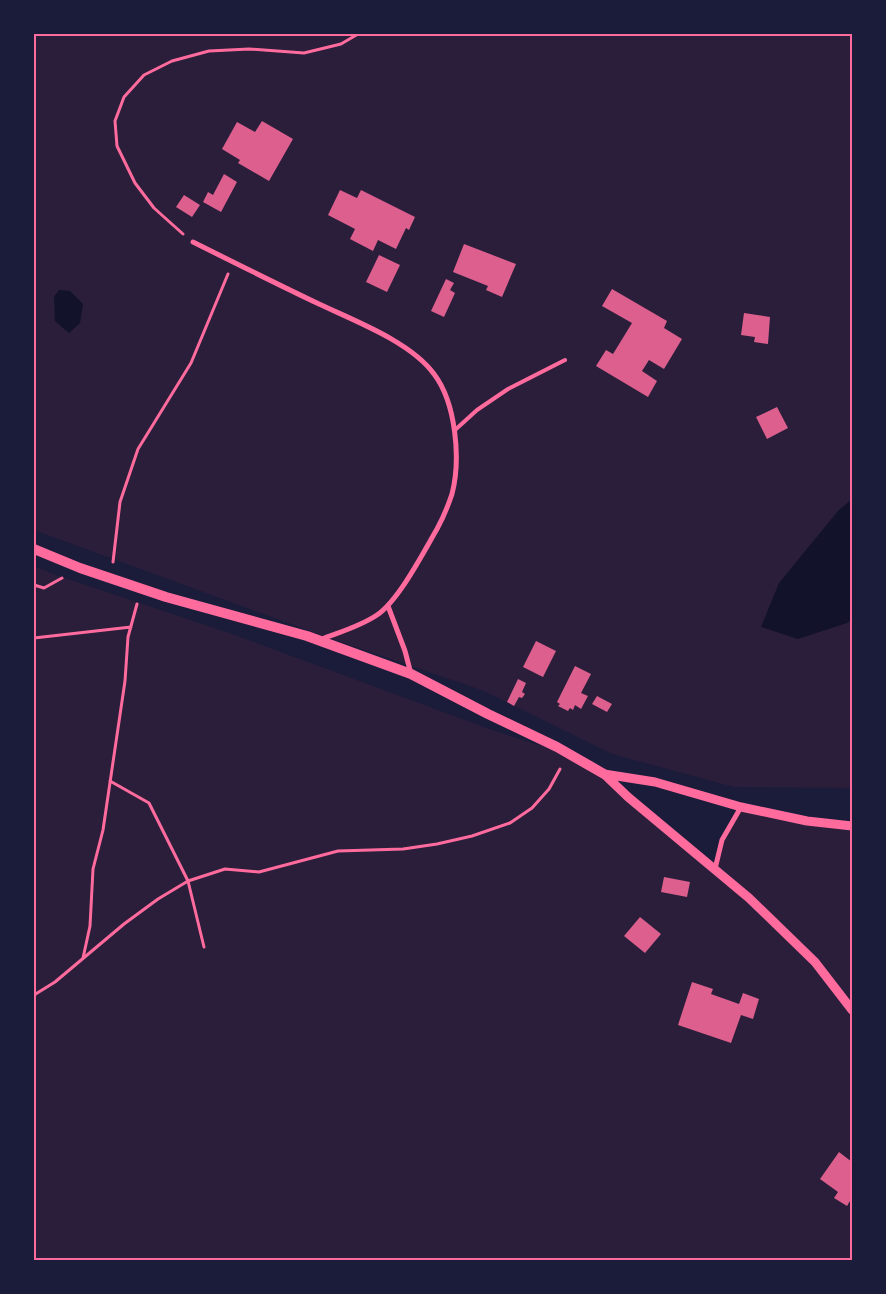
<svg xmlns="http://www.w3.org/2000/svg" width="886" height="1294" font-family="'Source Sans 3',sans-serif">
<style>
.green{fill:#2a1e3b}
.water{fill:#12122b}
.building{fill:#dd5f8e}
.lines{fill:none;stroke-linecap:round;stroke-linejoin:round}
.path{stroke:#ff6b9d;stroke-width:3}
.service{stroke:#ff6b9d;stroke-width:4}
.minor{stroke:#ff6b9d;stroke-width:5}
.tertiary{stroke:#ff6b9d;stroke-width:9}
.secondary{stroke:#ff6b9d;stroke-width:10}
.neatline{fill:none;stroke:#ff6b9d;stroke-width:2}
</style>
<rect width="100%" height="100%" fill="#1b1b3a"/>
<path class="green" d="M 34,34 L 852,34 L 852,788 L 734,787 L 612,754 L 484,691 L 318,634 L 34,530 Z
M 34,566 L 56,575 L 235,635 L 492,730 L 576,757 L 715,870 L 722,840 L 741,807 L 852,826 L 852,1260 L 34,1260 Z"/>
<path class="water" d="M 59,290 L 70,291 L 83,304 L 80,323 L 69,333 L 55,321 L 54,297 Z
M 852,499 L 852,619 L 847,623 L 798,639 L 761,627 L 779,583 L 838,511 Z"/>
<path class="building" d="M 262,121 L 293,139 L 269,181 L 238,163 L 240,160 L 222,149 L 237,122 L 255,132 Z
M 224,174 L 237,182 L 221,212 L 203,202 L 208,192 L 213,195 Z
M 340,190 L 357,198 L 361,190 L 415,217 L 409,230 L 406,228 L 396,249 L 378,240 L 373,251 L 350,239 L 355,229 L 328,215 Z
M 184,195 L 200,205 L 192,217 L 176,207 Z
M 464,244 L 516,264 L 502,297 L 486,290 L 488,286 L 453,272 Z
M 379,255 L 400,265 L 387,292 L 366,282 Z
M 446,279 L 454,283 L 450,290 L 455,293 L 444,317 L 431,311 Z
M 612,289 L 667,321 L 664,328 L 682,339 L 664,369 L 649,360 L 642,371 L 657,381 L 648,397 L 596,366 L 606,350 L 613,354 L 632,323 L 602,306 Z
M 744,313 L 770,317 L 768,344 L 754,342 L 755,337 L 741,335 Z
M 777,407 L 788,428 L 767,439 L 756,417 Z
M 536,641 L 556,651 L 543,677 L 523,667 Z
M 575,666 L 591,674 L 581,693 L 588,696 L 581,709 L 575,705 L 573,710 L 570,708 L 568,711 L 558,706 L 560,704 L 557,702 Z
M 518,679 L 526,683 L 522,692 L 525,694 L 522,698 L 519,697 L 514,706 L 507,702 Z
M 597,696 L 612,704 L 607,712 L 592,704 Z
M 664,877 L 690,882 L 687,897 L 661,892 Z
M 640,917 L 661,934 L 645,953 L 624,936 Z
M 692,982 L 713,989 L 711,994 L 739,1004 L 743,993 L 759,999 L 753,1019 L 741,1015 L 731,1043 L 678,1025 Z
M 839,1152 L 852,1162 L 852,1202 L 850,1201 L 847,1206 L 834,1198 L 838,1192 L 820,1179 Z"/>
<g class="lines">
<path class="path" d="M 183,234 L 154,208 L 135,183 L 117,146 L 115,121 L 124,97 L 144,75 L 172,61 L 209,51 L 249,49 L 304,53 L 341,44 L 358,34
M 113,562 L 120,502 L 138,449 L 191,363 L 228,274
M 34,585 L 44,588 L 62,578
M 34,638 L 131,627
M 110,781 L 149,803 L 188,881 L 204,947
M 83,958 L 90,926 L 93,869 L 103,830 L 125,681 L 128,637 L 137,604
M 34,995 L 55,982 L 124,924 L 158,899 L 188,881 L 225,869 L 259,872 L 338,851 L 403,849 L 437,844 L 472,836 L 510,823 L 532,808 L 549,789 L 560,769"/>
<path class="service" d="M 455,430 L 477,410 L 508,389 L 565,360"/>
<path class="minor" d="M 193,242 C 235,263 277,284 319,304 C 355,321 411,342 434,374 C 456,403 461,459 452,494 C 448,506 443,518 437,529 C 423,553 399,600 377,615 C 361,626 340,632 322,639
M 388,606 L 405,651 L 411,674
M 715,869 L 722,840 L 741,807"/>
<path class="tertiary" d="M 604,774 L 628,797 L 749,898 L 815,962 L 852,1010
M 604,774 L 655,782 L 741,807 L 807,821 L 852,826"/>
<path class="secondary" d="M 34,549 L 80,568 L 166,597 L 307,636 L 411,674 L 488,714 L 557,747 L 604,774"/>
</g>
<rect width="886" height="1294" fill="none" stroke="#1b1b3a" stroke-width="70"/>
<rect x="35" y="35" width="816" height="1224" class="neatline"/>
</svg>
